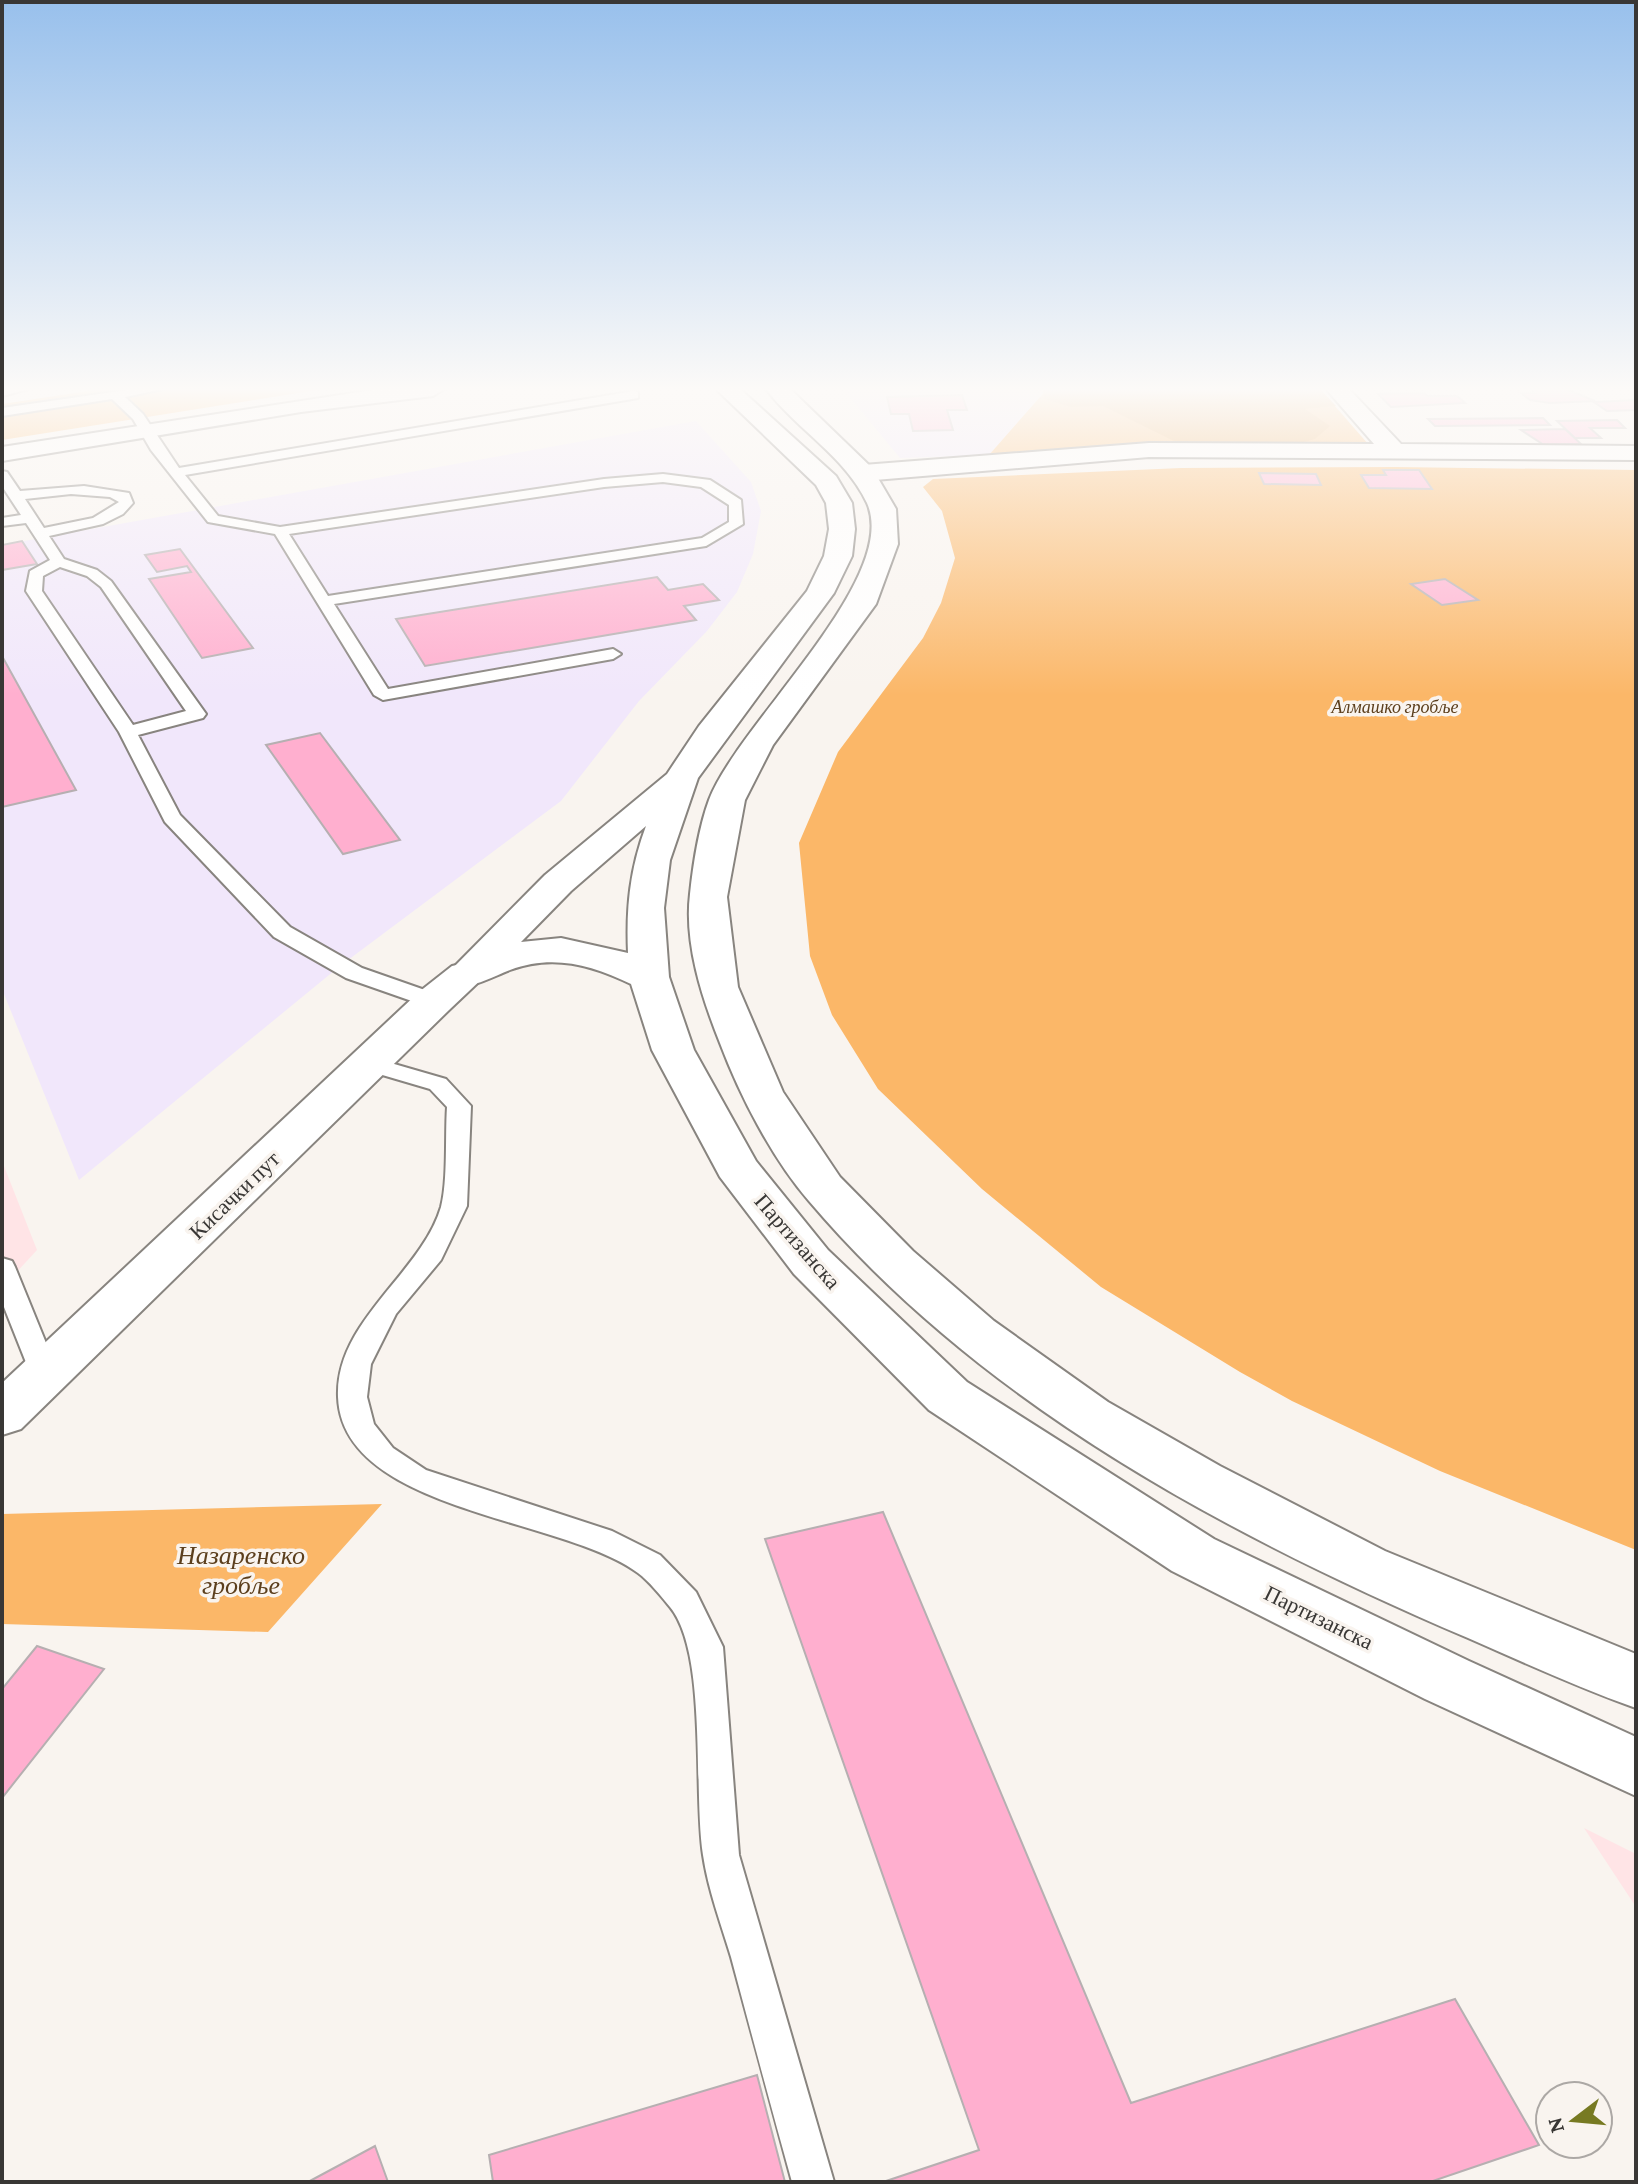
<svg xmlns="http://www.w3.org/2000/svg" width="1638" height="2184" font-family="'Crimson Pro',serif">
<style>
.commercial{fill:#ffe4e6}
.industrial{fill:#f1e7fb}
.green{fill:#fbb768}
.forest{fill:#eaa654}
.building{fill:#ffafcf;stroke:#b6afb1;stroke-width:2}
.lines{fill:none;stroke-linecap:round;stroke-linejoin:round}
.lane-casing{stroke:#88847f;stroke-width:4}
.street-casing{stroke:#88847f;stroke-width:4}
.secondary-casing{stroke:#88847f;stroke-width:4}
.lane{fill:#fff;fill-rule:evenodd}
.street{fill:#fff;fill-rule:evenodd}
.secondary{fill:#fff;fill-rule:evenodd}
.labels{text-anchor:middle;stroke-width:7;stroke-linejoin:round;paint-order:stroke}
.far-park-label{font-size:18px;font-style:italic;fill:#5c3f1d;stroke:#f9f4ef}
.street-label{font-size:22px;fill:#393735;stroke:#f9f4ef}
.near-park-label{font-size:26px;font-style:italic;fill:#5c3f1d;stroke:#f9f4ef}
</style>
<rect width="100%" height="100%" fill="#f9f4ef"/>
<path class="commercial" d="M 2,1161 L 37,1250 L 2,1288 Z
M 1584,1828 L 1636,1854 L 1636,1907 Z"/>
<path class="industrial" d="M 843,389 L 1047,389 L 989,455 L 900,458 Z
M 696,421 L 751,482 L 761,511 L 753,554 L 737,592 L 707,631 L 639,701 L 561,801 L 340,966 L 79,1180 L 2,989 L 2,545 Z"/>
<path class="green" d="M 101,389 L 323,389 L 2,440 L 2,404 Z
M 1047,389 L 1320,389 L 1369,445 L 1123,445 L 989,455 Z
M 1395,467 L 1636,470 L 1636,1550 L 1440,1471 L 1292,1401 L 1240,1372 L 1101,1287 L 982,1189 L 878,1089 L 832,1015 L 810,956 L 799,843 L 838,752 L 923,638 L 941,603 L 955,558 L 942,511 L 923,487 L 933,479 L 1181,468 Z
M 382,1504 L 268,1632 L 2,1624 L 2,1514 Z"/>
<path class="forest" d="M 1043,389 L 1320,389 L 1336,406 L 1305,409 L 1330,426 L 1315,439 L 1292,445 L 1182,445 L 1103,406 L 1071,407 L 1044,399 Z"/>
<path class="building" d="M 1530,389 L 1566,389 L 1595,401 L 1550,403 L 1530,400 L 1521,393 L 1535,393 Z
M 1423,393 L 1428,396 L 1457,396 L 1465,403 L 1391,407 L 1378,394 Z
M 962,395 L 967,410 L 947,410 L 953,430 L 913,431 L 909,414 L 891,414 L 887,397 Z
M 1636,400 L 1636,410 L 1607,411 L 1594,402 Z
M 1543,418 L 1550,425 L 1435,426 L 1428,419 Z
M 1617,420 L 1625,428 L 1590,428 L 1601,438 L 1575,438 L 1557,421 Z
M 1565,429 L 1581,444 L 1544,445 L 1521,430 Z
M 1383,470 L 1419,470 L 1432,489 L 1369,488 L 1361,475 L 1386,475 Z
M 1259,473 L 1316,474 L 1321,485 L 1264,484 Z
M 22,541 L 37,564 L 2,570 L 2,545 Z
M 180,549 L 253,648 L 202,658 L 149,579 L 191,572 L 187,566 L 157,572 L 145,555 Z
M 657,577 L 668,590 L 703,584 L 719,600 L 684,606 L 696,620 L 425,666 L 396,619 Z
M 1445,579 L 1478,600 L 1442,605 L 1411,584 Z
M 2,656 L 76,790 L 2,807 Z
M 320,733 L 400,840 L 343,854 L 266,745 Z
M 883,1512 L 1131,2103 L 1455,1999 L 1539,2145 L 1430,2182 L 883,2182 L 979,2150 L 765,1539 Z
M 37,1646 L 104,1669 L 2,1798 L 2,1689 Z
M 757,2075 L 785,2182 L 493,2182 L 489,2155 Z
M 375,2146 L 388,2182 L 308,2182 Z"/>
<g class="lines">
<defs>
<path id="lane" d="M 2,389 L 29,389 L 2,396 Z
M 134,389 L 163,389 L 125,397 L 143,414 L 179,468 L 634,391 L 638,392 L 638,398 L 185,475 L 218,516 L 280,527 L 604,479 L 663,474 L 710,480 L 741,500 L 743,524 L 706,546 L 334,604 L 388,689 L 613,649 L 621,654 L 613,659 L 383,700 L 374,695 L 275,534 L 208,522 L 151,450 L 133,419 L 112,399 L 2,416 L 2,408 ZM 663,482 L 701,487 L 729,505 L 729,522 L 702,538 L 328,596 L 289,534 L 604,487 Z
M 2,471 L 7,472 L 20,491 L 84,486 L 129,493 L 133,503 L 123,514 L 103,524 L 49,536 L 64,559 L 97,570 L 111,581 L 206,714 L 203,718 L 138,735 L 180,815 L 290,927 L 362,968 L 442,996 L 445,1001 L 442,1006 L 426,1006 L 346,978 L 274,937 L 165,822 L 119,732 L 26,591 L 30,571 L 50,560 L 26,523 L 2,526 L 2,518 L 21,515 L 2,486 ZM 71,494 L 110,497 L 119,502 L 93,518 L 44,528 L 25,499 ZM 60,567 L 87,576 L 101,587 L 186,711 L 133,725 L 42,591 L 43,576 Z
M 370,1057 L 446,1079 L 471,1106 L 467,1206 L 441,1260 L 396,1314 L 371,1364 L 367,1397 L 374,1424 L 393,1448 L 426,1470 L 612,1531 L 660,1555 L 696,1592 L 723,1647 L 739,1855 L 834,2182 L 792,2182 C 771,2107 751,2032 731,1957 C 721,1924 708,1889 703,1855 C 693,1792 708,1653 670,1607 C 661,1596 649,1581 638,1573 C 563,1517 342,1512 338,1397 C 335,1321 421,1274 441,1207 C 448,1180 445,1136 447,1107 L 430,1089 L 362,1069 L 358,1064 L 362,1059 Z
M 2,1258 L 12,1261 L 15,1267 L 59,1375 L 55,1382 L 45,1385 L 35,1382 L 31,1375 L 2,1302 Z"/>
<path id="street" d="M 1326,389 L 1349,389 L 1401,444 L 1636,446 L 1636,460 L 1149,457 L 863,481 L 850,473 L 863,465 L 1149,443 L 1374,444 Z
M 466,963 L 480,966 L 486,975 L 449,1010 L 21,1429 L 2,1435 L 2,1383 L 419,992 L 452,966 Z"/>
<path id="secondary" d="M 379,389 L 444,389 L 433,396 L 301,412 L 2,461 L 2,447 Z
M 716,389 L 740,389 L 836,476 L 852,503 L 855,529 L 852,556 L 834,593 L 698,778 L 670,860 L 664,908 L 669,977 L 694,1050 L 756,1161 L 828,1250 L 967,1382 L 1214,1539 L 1469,1661 L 1636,1737 L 1636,1796 L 1425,1699 L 1172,1571 L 929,1410 L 794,1274 L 720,1177 L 652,1050 L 631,984 C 591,965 553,954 510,970 C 489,978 474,989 452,984 L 446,975 L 545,875 L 667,774 L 699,726 L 807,591 L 824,556 L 829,529 L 826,503 L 816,485 ZM 646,826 C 630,869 626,907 628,953 L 561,938 L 521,942 L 571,891 Z
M 766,389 L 790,389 L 872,468 L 896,509 L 898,544 L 876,604 L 773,745 L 745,800 L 727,897 L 738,987 L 783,1092 L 840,1177 L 913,1251 L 994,1321 L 1108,1402 L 1220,1466 L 1385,1551 L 1636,1654 L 1636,1708 C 1579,1688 1523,1662 1468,1638 C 1227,1535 981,1404 809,1201 C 772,1158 740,1096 720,1043 C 702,998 684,943 690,894 C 693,865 699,827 709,800 C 737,725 901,579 867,503 C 845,456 796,429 766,389 Z"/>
</defs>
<use href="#lane" class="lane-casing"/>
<use href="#street" class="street-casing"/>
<use href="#secondary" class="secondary-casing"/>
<use href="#lane" class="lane"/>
<use href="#street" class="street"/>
<use href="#secondary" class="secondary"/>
</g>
<linearGradient id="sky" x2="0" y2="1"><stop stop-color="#98c0ec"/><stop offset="0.56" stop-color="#fcfaf8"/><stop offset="1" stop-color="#fcfaf8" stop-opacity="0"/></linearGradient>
<rect width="1638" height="695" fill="url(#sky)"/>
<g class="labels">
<g class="far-park-label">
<text x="1395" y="713">Алмашко гробље</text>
</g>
<g class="street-label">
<text transform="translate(234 1195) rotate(-44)" y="8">Кисачки пут</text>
<text transform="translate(798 1241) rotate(49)" y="8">Партизанска</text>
<text transform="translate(1319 1617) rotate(26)" y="8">Партизанска</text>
</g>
<g class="near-park-label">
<text x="241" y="1564">Назаренско<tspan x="241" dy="30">гробље</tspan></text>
</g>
</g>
<rect width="1638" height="2184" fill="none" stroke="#393735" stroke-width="8"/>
<g transform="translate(1574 2120) rotate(254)"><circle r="38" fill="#f9f4ef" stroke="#aca8a5" stroke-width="2"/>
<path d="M0-6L14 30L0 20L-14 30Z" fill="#777a22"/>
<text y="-12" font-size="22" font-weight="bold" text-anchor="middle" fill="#393735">N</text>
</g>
</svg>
